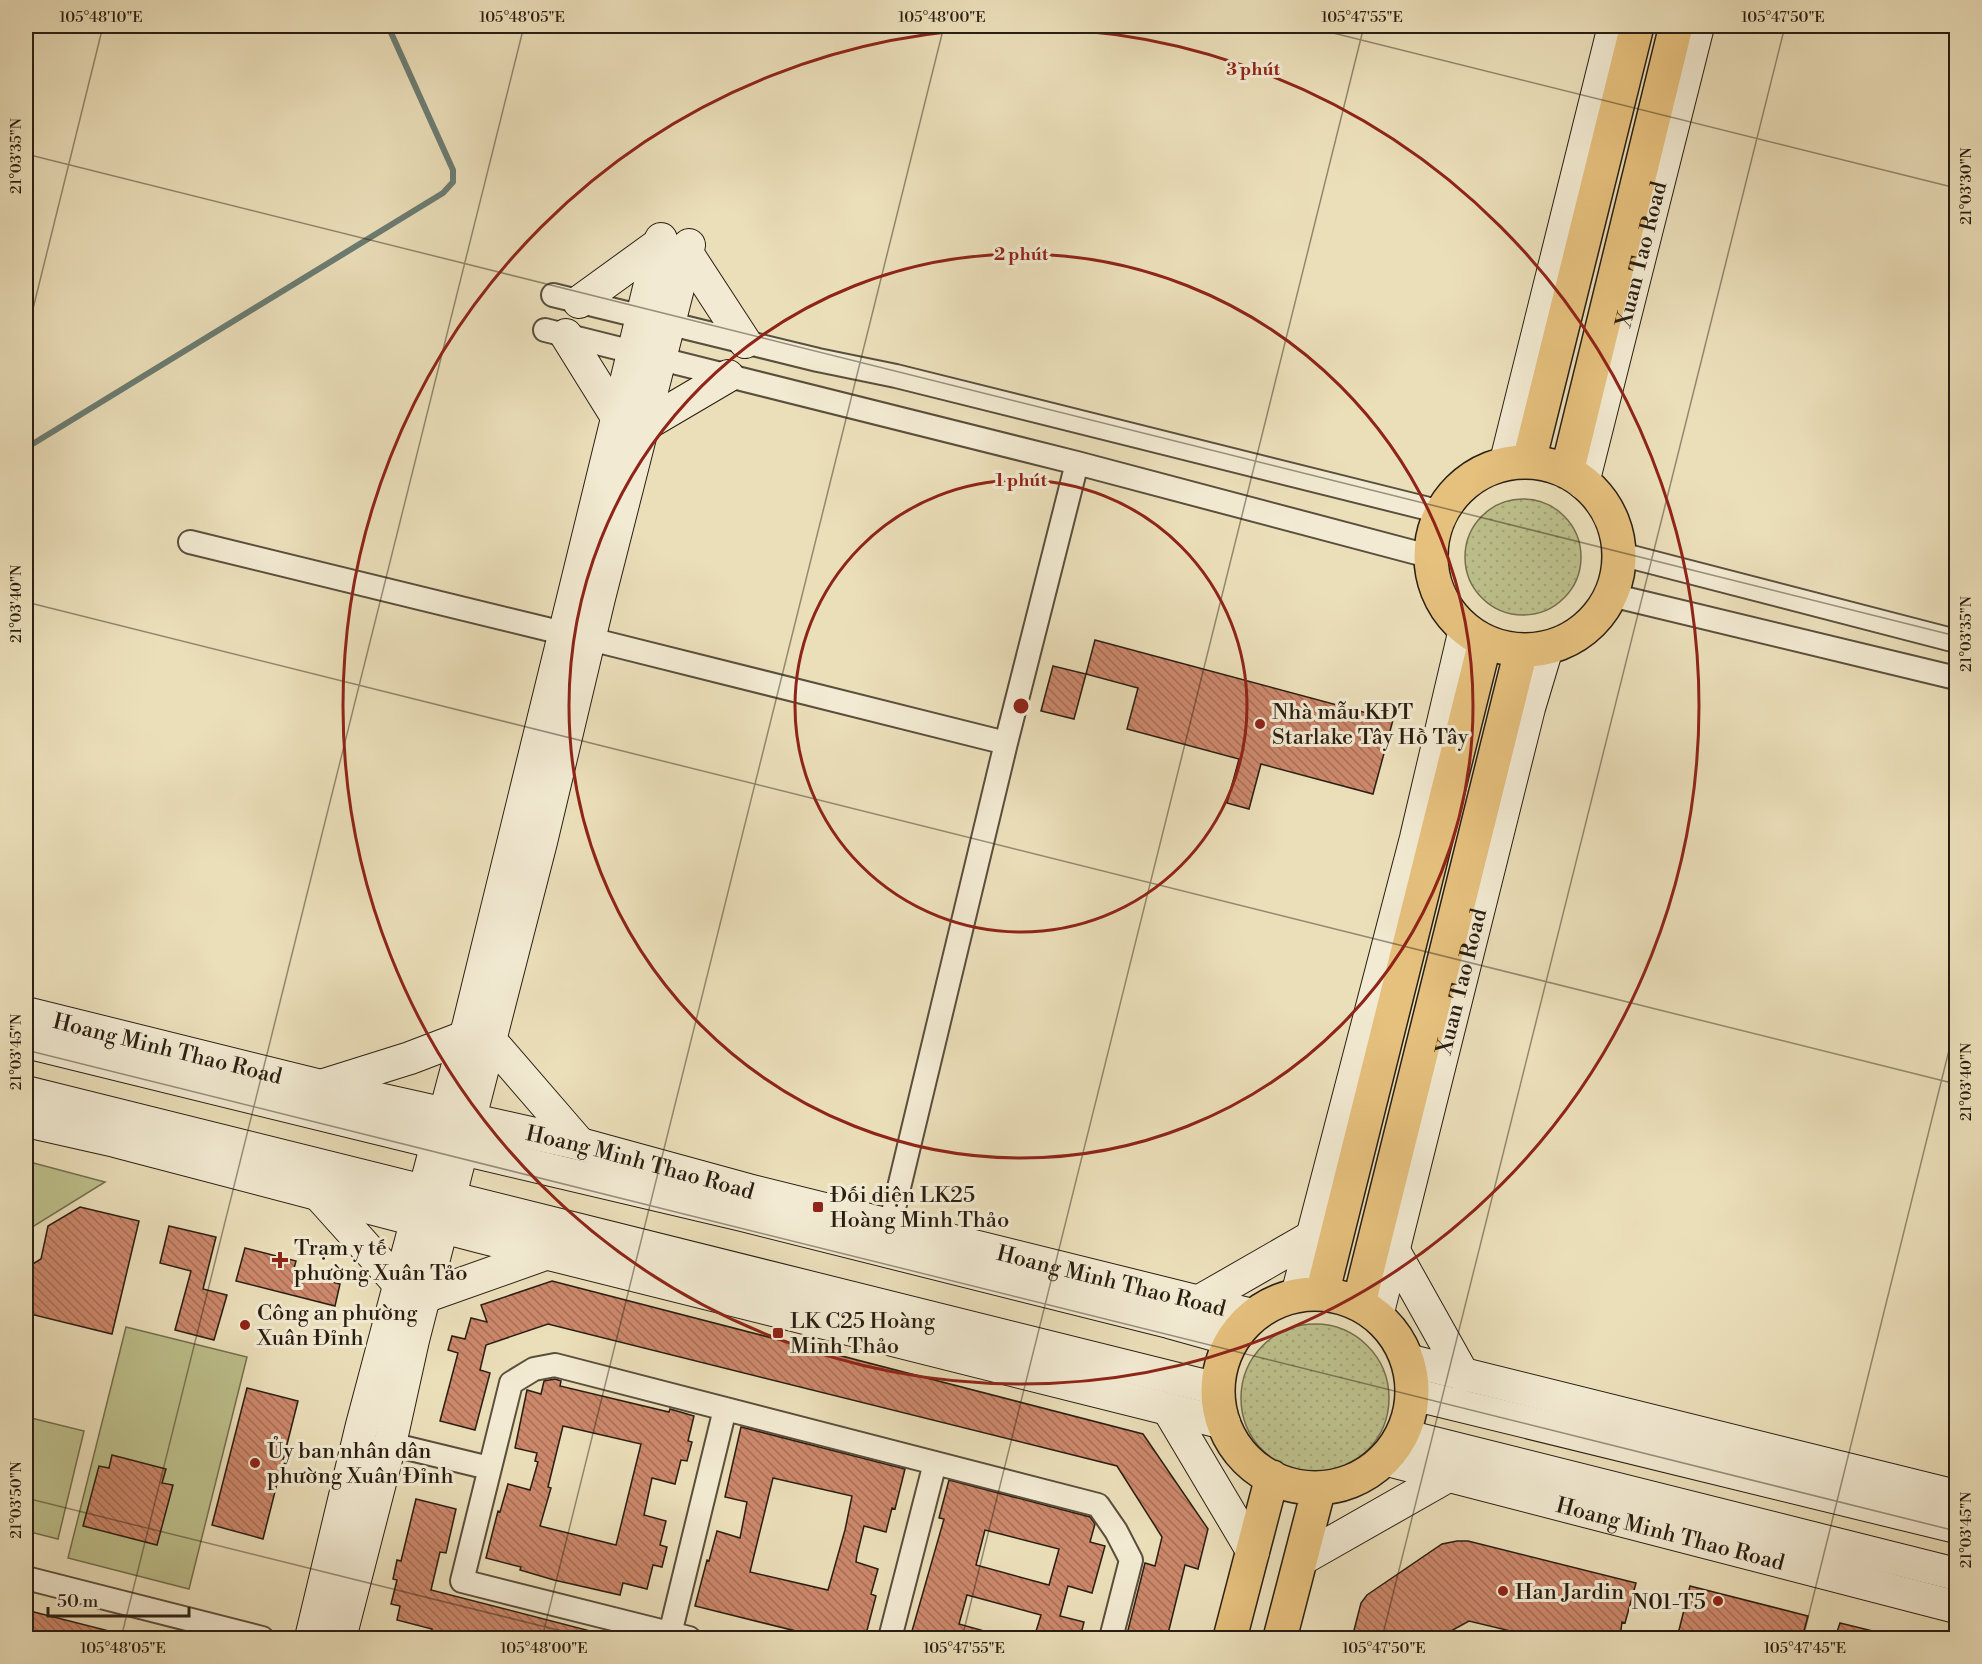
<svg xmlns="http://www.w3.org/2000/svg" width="1982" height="1664" font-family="'Libre Bodoni',serif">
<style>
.grass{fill:url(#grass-dots);stroke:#736f4f;stroke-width:1.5}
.green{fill:#bdc08c;stroke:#736f4f;stroke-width:1.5}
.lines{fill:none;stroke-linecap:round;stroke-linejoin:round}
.stream{stroke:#6c7d73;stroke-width:6}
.building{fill:url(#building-back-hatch);stroke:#291e12;stroke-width:1.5;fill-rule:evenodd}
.street-casing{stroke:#5a4e3c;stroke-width:26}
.secondary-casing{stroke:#291e12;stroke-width:34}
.primary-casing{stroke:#291e12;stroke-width:36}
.street{stroke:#f2ead2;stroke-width:22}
.secondary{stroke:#f2ead2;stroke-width:32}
.primary{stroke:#e6c07d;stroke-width:33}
.ticks{fill:none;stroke:#291e12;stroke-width:1.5;stroke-opacity:0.45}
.ring{fill:none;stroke:#8f2418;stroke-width:3}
.poi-dot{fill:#8f2418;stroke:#f2ead2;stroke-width:2}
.labels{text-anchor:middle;stroke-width:6;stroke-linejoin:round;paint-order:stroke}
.street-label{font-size:22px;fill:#291e12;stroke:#f2ead2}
.poi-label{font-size:22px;fill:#291e12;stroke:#f2ead2;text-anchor:start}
.centre{fill:#8f2418;stroke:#f2ead2;stroke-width:3}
.ring-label{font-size:18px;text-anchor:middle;font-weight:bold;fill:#8f2418;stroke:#f2ead2;stroke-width:6;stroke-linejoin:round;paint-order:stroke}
.neatline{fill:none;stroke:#291e12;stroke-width:2}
.ticks-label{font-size:15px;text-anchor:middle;fill:#291e12}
</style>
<defs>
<pattern id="grass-dots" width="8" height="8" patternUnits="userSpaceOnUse" patternTransform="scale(1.5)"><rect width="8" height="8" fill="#bdc08c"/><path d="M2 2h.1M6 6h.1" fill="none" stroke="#a2a578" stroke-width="1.8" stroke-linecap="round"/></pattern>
<pattern id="building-back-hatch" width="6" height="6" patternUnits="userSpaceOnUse" patternTransform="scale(1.5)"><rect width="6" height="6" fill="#cd886c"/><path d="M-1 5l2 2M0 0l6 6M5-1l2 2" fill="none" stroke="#a66f57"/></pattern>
</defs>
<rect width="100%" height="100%" fill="#ebdfba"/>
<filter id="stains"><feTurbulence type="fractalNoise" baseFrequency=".00333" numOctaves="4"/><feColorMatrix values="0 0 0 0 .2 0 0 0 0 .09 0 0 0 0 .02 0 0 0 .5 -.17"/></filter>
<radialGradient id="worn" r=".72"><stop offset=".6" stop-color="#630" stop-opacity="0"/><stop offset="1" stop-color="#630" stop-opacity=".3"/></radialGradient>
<path class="grass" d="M1465 557a58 58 0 1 1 116 0a58 58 0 1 1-116 0Z
M1241 1398a74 74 0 1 1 148 0a74 74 0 1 1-148 0Z"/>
<path class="green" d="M 26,1161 L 105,1182 L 26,1231 Z
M 126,1327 L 247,1357 L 189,1589 L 68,1558 Z
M 27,1417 L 84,1431 L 58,1539 L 26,1531 Z"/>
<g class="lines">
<path class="stream" d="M 26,448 L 443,193 L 453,182 L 453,170 L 388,26"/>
</g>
<path class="building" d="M 1095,640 L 1393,720 L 1373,794 L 1261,764 L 1249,809 L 1227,803 L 1239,759 L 1127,729 L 1138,688 L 1086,674 Z
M 1053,666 L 1086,674 L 1074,719 L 1041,711 Z
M 80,1207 L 139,1221 L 112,1334 L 26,1313 L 26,1268 L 41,1259 L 48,1226 Z
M 169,1226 L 216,1237 L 203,1289 L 227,1295 L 214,1340 L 175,1330 L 191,1271 L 160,1263 Z
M 245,1248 L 296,1261 L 293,1272 L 340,1284 L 335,1306 L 236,1281 Z
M 552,1281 L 1143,1434 L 1208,1529 L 1198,1569 L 1185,1565 L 1167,1638 L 1126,1638 L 1145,1563 L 1155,1566 L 1162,1537 L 1117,1466 L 548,1324 L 486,1345 L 480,1370 L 490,1373 L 475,1430 L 440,1421 L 458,1353 L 448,1350 L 452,1336 L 465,1339 L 471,1318 L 487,1322 L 481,1305 Z
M 555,1379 L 561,1381 L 560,1386 L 669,1412 L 670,1409 L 694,1416 L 688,1441 L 692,1442 L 687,1461 L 681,1460 L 675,1484 L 652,1478 L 644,1515 L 666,1521 L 660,1545 L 667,1547 L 662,1567 L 653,1565 L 647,1589 L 623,1583 L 620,1595 L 554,1580 L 520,1570 L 521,1567 L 486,1558 L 498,1511 L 500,1512 L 508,1484 L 530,1490 L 538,1462 L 535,1461 L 537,1453 L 515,1448 L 527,1390 L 541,1394 L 544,1381 ZM 563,1426 L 641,1444 L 616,1545 L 540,1526 L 551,1488 L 548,1487 Z
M 247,1388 L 298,1401 L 263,1539 L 212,1525 Z
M 741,1427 L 905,1469 L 895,1509 L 892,1508 L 886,1532 L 864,1526 L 857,1555 L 856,1562 L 878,1569 L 871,1594 L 876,1596 L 865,1638 L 853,1638 L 833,1633 L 831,1638 L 824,1638 L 695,1606 L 707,1560 L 709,1561 L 717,1531 L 740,1538 L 747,1502 L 725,1497 ZM 773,1478 L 852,1496 L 845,1530 L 828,1590 L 750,1572 Z
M 112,1455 L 166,1469 L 162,1483 L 173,1485 L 157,1545 L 83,1526 L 99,1466 L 109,1468 Z
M 949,1480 L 1090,1517 L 1095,1524 L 1090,1542 L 1105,1546 L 1092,1593 L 1068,1586 L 1060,1616 L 1084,1622 L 1080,1638 L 1034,1638 L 1041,1615 L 967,1595 L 959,1624 L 995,1634 L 995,1638 L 910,1638 L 944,1519 L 939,1518 ZM 985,1530 L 1059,1549 L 1049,1585 L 976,1565 Z
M 416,1499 L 456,1509 L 446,1553 L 440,1552 L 431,1590 L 598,1633 L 597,1638 L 429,1638 L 432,1629 L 397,1620 L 400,1606 L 391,1604 L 397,1580 L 393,1579 L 397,1560 L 401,1561 Z
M 1457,1541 L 1468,1541 L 1636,1583 L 1625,1623 L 1622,1622 L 1620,1638 L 1539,1638 L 1469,1621 L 1449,1632 L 1448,1638 L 1352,1638 L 1361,1603 L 1367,1595 L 1442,1544 Z
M 1690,1586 L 1808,1616 L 1802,1638 L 1677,1638 Z
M 26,1610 L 117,1633 L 116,1638 L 26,1638 Z
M 1840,1623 L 1881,1633 L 1880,1638 L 1835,1638 Z"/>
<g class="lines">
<defs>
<path id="street" d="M 553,295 L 818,360 L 896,376 L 1441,512
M 545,330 L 1077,463 L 1432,557
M 190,542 L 563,633
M 1620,554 L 1956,641
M 1611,595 L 1956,678
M 590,639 L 1006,743
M 890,1225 L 1006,743 L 1077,463
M 390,1444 L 489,1468
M 26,1578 L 262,1638
M 670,1634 L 725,1409
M 689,1638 L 462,1581 L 511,1383 L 534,1369 L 555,1365 L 1098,1505 L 1116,1531 L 1131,1560 L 1111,1638
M 890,1638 L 935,1463"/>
<g id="secondary">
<path d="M 687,253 L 745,342"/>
<path d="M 579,302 L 659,244"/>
<path d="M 566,335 L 617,417"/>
<path d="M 643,426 L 728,376"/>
<path d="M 1506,461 L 1614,26"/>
<path id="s1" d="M 1583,483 L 1698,26"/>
<path id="s2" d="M 26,1013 L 321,1086 L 580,1144 L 748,1190 L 1252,1315"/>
<path d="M 490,1040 L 580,1144"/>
<path d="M 26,1042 L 462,1149 L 742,1215 L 1169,1322 L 1230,1339"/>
<path d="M 324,1085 L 410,1058 L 465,1037"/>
<path d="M 26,1092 L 1218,1389"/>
<path d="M 26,1121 L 115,1141 L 481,1237 L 1224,1423"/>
<path d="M 318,1194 L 399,1284"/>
<path d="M 1394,1251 L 1464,1376"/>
<path d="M 1297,1295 L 1416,838 L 1465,629"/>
<path d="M 424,1297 L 548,1253"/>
<path d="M 1198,1302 L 1313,1236"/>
<path id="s3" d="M 1377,1316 L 1529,708 L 1547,648"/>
<path d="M 1407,1360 L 1956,1496"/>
<path d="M 1412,1394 L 1956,1527"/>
<path d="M 1168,1409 L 1253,1552"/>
<path d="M 1402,1435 L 1956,1574"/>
<path id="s4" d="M 1384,1459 L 1956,1607"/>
<path d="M 1302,1559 L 1448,1476"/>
<path d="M 311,1638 L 362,1425 L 469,1023 L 661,239"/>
<path d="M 340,1638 L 390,1444 L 413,1340 L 541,842 L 599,598 L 689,245"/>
</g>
<path id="primary" d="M 1529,461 L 1637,26
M1431 556a94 94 0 1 1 188 0a94 94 0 1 1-188 0Z
M 1567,472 L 1676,26
M1218 1391a97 97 0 1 1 194 0a97 97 0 1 1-194 0Z
M 1322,1294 L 1485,642
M 1359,1303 L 1521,651
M 1230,1638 L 1272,1477
M 1280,1638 L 1319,1488"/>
</defs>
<use href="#street" class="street-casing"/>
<use href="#secondary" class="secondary-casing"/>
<use href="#primary" class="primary-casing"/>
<use href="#street" class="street"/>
<use href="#secondary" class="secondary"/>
<use href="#primary" class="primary"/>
</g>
<path class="ticks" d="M 1305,26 L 1956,188M 26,154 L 1956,636M 26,337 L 103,26M 26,602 L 1956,1084M 26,1050 L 1956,1531M 26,1498 L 590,1638M 121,1638 L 524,26M 542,1638 L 944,26M 962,1638 L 1364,26M 1382,1638 L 1785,26M 1803,1638 L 1956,1022"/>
<g class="ring">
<circle cx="1021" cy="706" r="226"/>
<circle cx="1021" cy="706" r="452"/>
<circle cx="1021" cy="706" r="678"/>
</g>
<g class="poi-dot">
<circle cx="1260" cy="724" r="6"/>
<rect x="812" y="1201" width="12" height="12" rx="3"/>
<path d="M277 1251h6v6h6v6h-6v6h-6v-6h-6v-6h6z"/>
<circle cx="245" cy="1325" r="6"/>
<rect x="772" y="1327" width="12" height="12" rx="3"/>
<circle cx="255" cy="1463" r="6"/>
<circle cx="1503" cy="1591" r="6"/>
<circle cx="1718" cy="1601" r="6"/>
</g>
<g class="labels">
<g class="street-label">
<text dy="8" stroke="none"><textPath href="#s1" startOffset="236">Xuan Tao Road</textPath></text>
<text dy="8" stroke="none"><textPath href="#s3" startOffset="345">Xuan Tao Road</textPath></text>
<text dy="8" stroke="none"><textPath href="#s2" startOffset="146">Hoang Minh Thao Road</textPath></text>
<text dy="8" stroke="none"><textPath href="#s2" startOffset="632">Hoang Minh Thao Road</textPath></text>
<text dy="8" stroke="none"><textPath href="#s2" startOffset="1118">Hoang Minh Thao Road</textPath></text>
<text dy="8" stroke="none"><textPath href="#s4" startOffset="296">Hoang Minh Thao Road</textPath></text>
</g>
<g class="poi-label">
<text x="1272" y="719">Nhà mẫu KĐT<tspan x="1272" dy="25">Starlake Tây Hồ Tây</tspan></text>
<text x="830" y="1202">Đối diện LK25<tspan x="830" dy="25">Hoàng Minh Thảo</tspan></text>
<text x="294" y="1255">Trạm y tế<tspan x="294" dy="25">phường Xuân Tảo</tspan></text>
<text x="257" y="1320">Công an phường<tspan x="257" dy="25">Xuân Đỉnh</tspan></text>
<text x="790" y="1328">LK C25 Hoàng<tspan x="790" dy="25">Minh Thảo</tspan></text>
<text x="267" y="1458">Ủy ban nhân dân<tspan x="267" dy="25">phường Xuân Đỉnh</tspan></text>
<text x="1515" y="1599">Han Jardin</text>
<text x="1706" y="1609" text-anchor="end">N01-T5</text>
</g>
</g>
<circle cx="1021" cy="706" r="9" class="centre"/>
<g class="ring-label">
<text x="1253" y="75">3 phút</text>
<text x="1021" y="260">2 phút</text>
<text x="1021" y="486">1 phút</text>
</g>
<rect width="1982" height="1664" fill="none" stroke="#ebdfba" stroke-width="66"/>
<path d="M48 1607v9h141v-9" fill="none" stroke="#291e12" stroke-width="3"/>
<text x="57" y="1607" font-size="18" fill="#291e12" stroke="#f2ead2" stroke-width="4.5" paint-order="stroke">50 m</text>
<rect x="33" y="33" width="1916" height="1598" class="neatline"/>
<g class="ticks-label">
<text x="101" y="22">105°48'10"E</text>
<text x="522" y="22">105°48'05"E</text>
<text x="942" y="22">105°48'00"E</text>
<text x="1362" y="22">105°47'55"E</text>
<text x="1783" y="22">105°47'50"E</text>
<text transform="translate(16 156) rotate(-90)" y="5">21°03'35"N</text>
<text transform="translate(1966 186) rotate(-90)" y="5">21°03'30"N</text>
<text transform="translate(16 604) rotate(-90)" y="5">21°03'40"N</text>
<text transform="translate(1966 634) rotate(-90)" y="5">21°03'35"N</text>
<text transform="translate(16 1052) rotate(-90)" y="5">21°03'45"N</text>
<text transform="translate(1966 1082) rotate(-90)" y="5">21°03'40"N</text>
<text transform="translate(16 1500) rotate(-90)" y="5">21°03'50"N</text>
<text transform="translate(1966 1530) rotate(-90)" y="5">21°03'45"N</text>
<text x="123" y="1653">105°48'05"E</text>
<text x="544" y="1653">105°48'00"E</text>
<text x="964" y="1653">105°47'55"E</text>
<text x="1384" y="1653">105°47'50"E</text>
<text x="1805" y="1653">105°47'45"E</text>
</g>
<rect width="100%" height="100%" filter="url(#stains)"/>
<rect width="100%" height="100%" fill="url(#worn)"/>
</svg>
